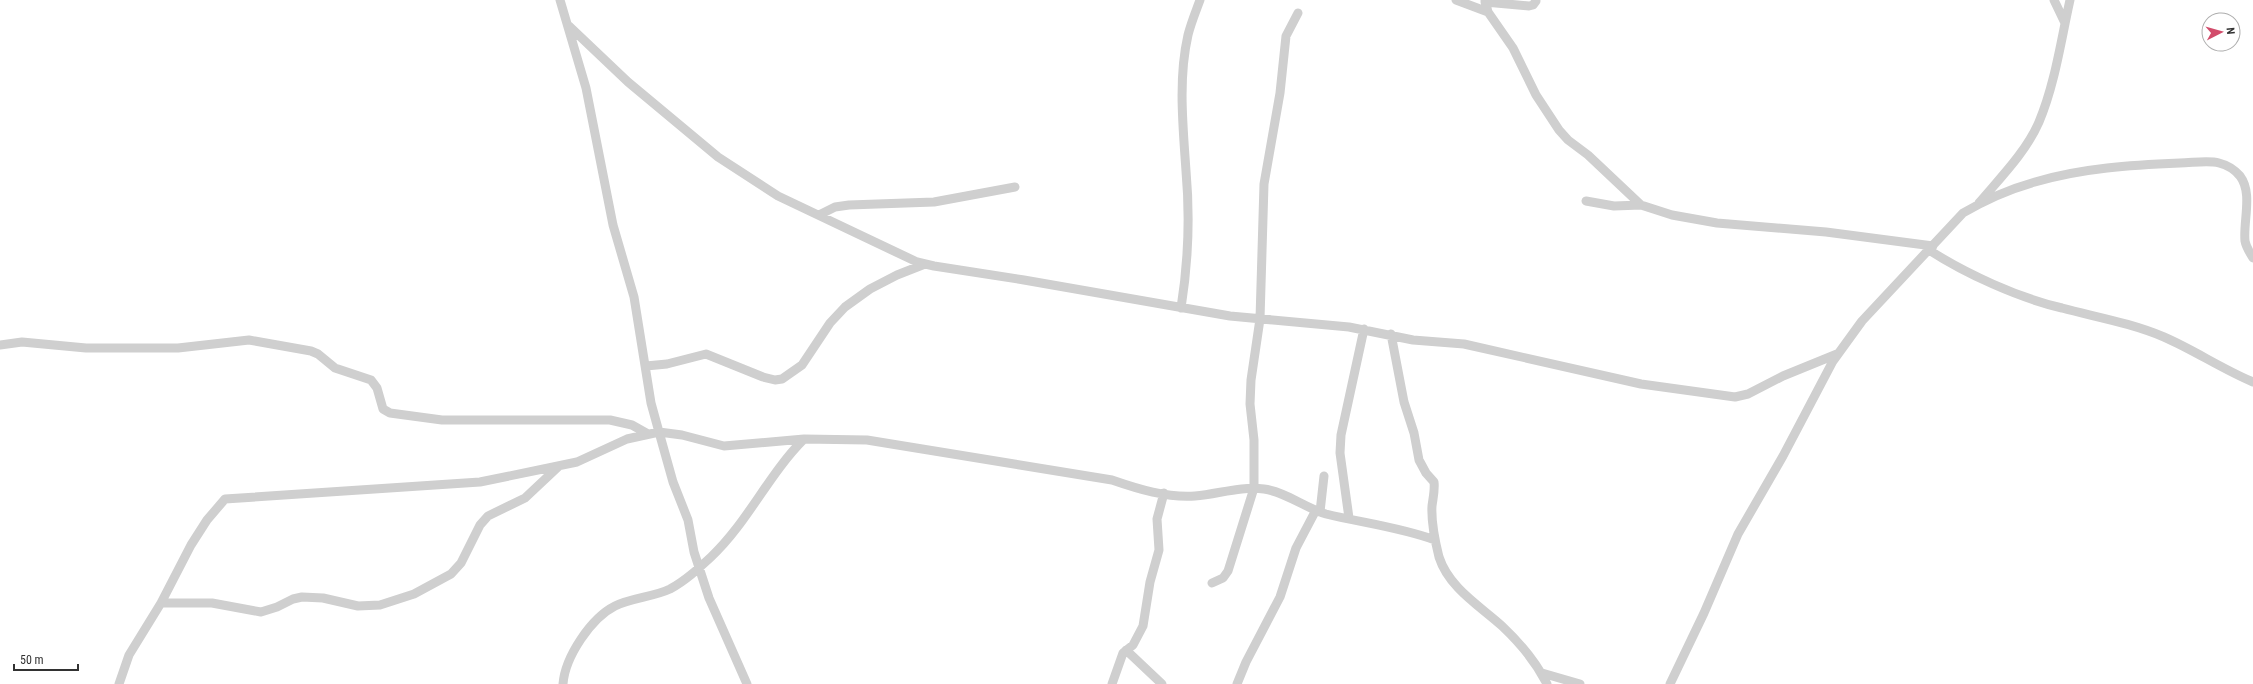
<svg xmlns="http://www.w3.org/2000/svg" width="2253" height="684" font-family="'Roboto Condensed',sans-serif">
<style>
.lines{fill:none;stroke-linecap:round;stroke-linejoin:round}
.minor{stroke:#cfcfcf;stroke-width:9}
</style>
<rect width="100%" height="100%" fill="#fff"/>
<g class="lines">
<path class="minor" d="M 560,0 L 586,88 L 613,225 L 634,297 L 651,403 L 659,432 L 673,482 L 688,520 L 694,552 L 709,598 L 747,684
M 1456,0 L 1488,12
M 1485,0 L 1488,12 L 1513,48 L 1536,95 L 1559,130 L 1568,140 L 1588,155 L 1641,205 L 1672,215 L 1717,223 L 1826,232 L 1933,246
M 2054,0 L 2065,23
M 1485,2 L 1529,6 L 1533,5 L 1536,1
M 569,26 L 628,82 L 718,157 L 778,196 L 917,262 L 934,266 L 1024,280 L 1230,316 L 1349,327 L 1413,340 L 1464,344 L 1641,384 L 1735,397 L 1748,394 L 1783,376 L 1837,354
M 1586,201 L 1614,206 L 1641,205
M 1979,203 C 2000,178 2026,152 2039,122 C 2055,84 2061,40 2070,0
M 819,215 L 835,207 L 849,205 L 934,202 L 1015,187
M 1929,250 C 1966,274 2019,298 2062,308 C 2096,317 2131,323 2164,337 C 2194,350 2222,369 2253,382
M 1181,308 C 1188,264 1190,216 1186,171 C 1183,126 1178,79 1188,35 C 1191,23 1196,11 1200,0
M 1391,334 L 1404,402 L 1414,433 L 1419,460 L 1426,473 L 1434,482 C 1435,490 1433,498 1432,506 C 1431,523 1435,541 1439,557 C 1449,588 1480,606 1502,626 C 1520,643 1536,662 1547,684
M 0,345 L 22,342 L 86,348 L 178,348 L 249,340 L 311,351 L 318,354 L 335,368 L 371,380 L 377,388 L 383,409 L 390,413 L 442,420 L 610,420 L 632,425 L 648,434
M 646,366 L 667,364 L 706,354 L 763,377 L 775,380 L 782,379 L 802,365 L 830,323 L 845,307 L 870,289 L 897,275 L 925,264
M 1320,512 L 1324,476
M 1349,518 L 1340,453 L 1341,435 L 1364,329
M 1212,583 L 1223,578 L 1228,571 L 1254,488 L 1254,440 L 1250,404 L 1251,380 L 1260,319 L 1264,184 L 1280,93 L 1286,36 L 1298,13
M 161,603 L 212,603 L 261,612 L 277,607 L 293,599 L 302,597 L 323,598 L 358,606 L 380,605 L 414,594 L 451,574 L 461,563 L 480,525 L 488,516 L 525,498 L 558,467
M 1126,650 L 1162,684
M 1542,673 L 1580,684
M 119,684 L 129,655 L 161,603 L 191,545 L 207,520 L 225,499 L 480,482 L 577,462 L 627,439 L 659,432 L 682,435 L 724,446 L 804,439 L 867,440 L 1112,480 C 1138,489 1167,498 1195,496 C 1219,494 1240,486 1264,489 C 1286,492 1305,508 1326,514 C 1363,523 1399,527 1435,540
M 563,684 C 565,657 591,618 615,606 C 631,598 653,597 670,589 C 685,581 698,569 711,557 C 748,522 768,475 804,439
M 1112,684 L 1123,653 L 1133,645 L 1143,626 L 1150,582 L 1159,550 L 1157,519 L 1164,493
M 1237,684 L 1246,662 L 1280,597 L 1296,548 L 1316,510
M 1670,684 L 1704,613 L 1738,534 L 1783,456 L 1833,361 L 1862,321 L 1963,213 C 1985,200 2010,189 2035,182 C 2082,168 2132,165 2180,163 C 2192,163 2208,160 2219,163 C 2227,165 2235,170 2240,176 C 2253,193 2243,221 2245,241 C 2246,247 2250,253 2253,258"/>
</g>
<g transform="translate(2221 32) rotate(84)"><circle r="19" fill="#ffffff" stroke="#adadad"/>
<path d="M0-3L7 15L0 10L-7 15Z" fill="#d24c6b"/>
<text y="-6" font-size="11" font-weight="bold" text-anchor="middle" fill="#323232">N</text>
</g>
<path d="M14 664v6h64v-6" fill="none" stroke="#323232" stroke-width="2"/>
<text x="20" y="664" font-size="12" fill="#323232" stroke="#ffffff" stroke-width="3" paint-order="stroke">50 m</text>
</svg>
